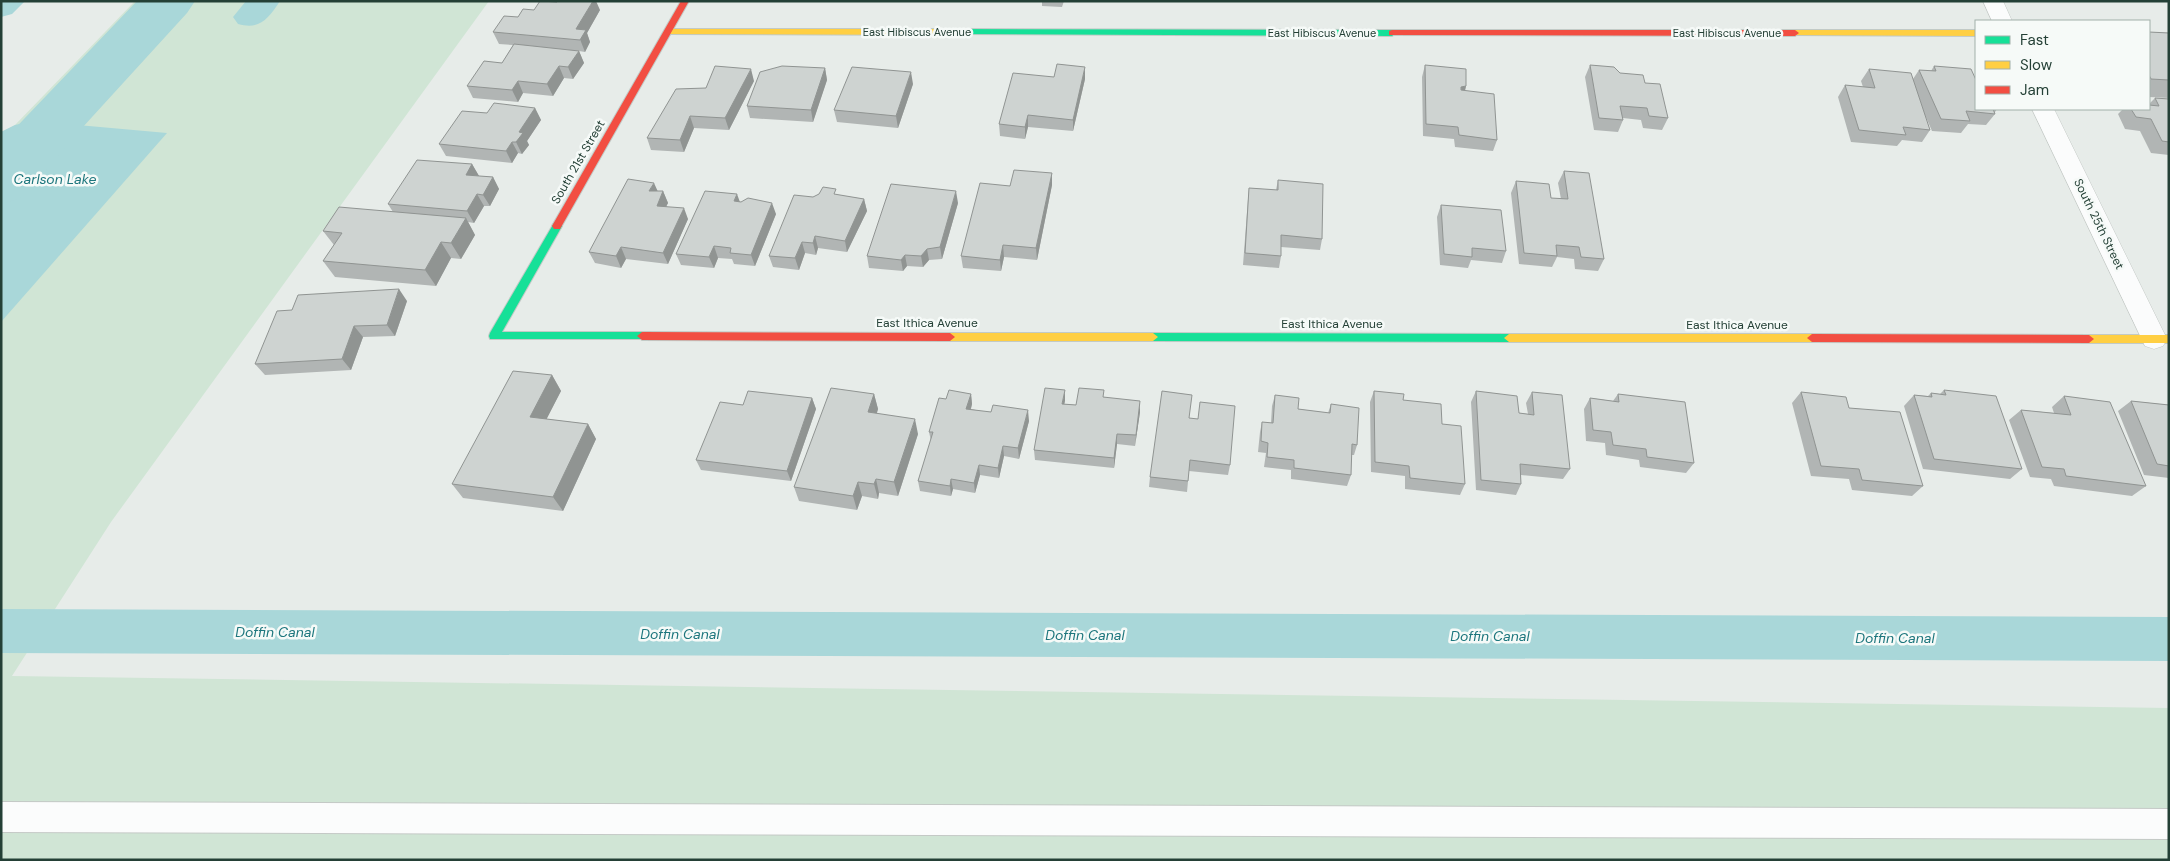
<svg xmlns="http://www.w3.org/2000/svg" width="2170" height="861" font-family="'DM Sans',sans-serif">
<style>
.green{fill:#d0e5d5}
.water{fill:#a9d7d9}
.lines{fill:none;stroke-linecap:round;stroke-linejoin:round}
.canal{fill:#a9d7d9;fill-rule:evenodd}
.river{fill:#a9d7d9;fill-rule:evenodd}
.lane-casing{stroke:#c4c9c6;stroke-width:2}
.street-casing{stroke:#c4c9c6;stroke-width:1}
.fast-casing{stroke:#c2cac6;stroke-width:2}
.slow-casing{stroke:#c2cac6;stroke-width:2}
.jam-casing{stroke:#c2cac6;stroke-width:2}
.lane{fill:#fbfcfc;fill-rule:evenodd}
.street{fill:#fbfcfc;fill-rule:evenodd}
.fast{fill:#16e098;fill-rule:evenodd}
.slow{fill:#ffcf43;fill-rule:evenodd}
.jam{fill:#f24e42;fill-rule:evenodd}
.wall{fill:#b1b5b4}
.shaded-wall{fill:#909492}
.building{fill:#ced3d1;stroke:#909492}
.labels{text-anchor:middle;stroke-width:5;stroke-linejoin:round;paint-order:stroke}
.far-street-label{font-size:11px;fill:#244036;stroke:#f6faf8}
.street-label{font-size:12px;fill:#244036;stroke:#f6faf8}
.water-label{font-size:14px;font-style:italic;fill:#1d767d;stroke:#f6faf8}
</style>
<rect width="100%" height="100%" fill="#e7ece9"/>
<path class="green" d="M 135,1 L 489,1 L 111,522 L 12,676 L 2169,708 L 2169,860 L 1,860 L 1,132 L 15,125 Z"/>
<path class="water" d="M 33,121 L 167,133 L 1,322 L 1,132 L 15,125 Z"/>
<g class="lines">
<path class="canal" d="M 1,1 L 25,1 L 12,14 L 1,17 Z
M 246,1 L 280,1 C 268,19 260,30 238,24 L 233,17 Z
M 1,609 L 2169,617 L 2169,661 L 1,653 Z"/>
<path class="river" d="M 137,1 L 195,1 L 187,13 L 82,128 L 23,197 L 1,204 L 1,143 Z"/>
<defs>
<path id="lane" d="M 1,802 L 2169,809 L 2169,839 L 1,832 Z"/>
<path id="street" d="M 1983,1 L 2003,1 L 2012,21 L 1992,21 Z
M 2032,109 L 2054,109 L 2167,339 L 2163,346 L 2154,349 L 2145,346 Z"/>
<path id="fast" d="M 959,29 L 1392,30 L 1396,33 L 1392,36 L 956,34 L 955,32 Z
M 557,222 L 562,226 L 502,332 L 642,332 L 647,336 L 646,339 L 490,339 L 489,336 L 490,333 L 554,223 Z
M 1153,333 L 1509,334 L 1514,338 L 1509,342 L 1153,341 L 1148,337 Z"/>
<path id="slow" d="M 668,29 L 959,29 L 963,32 L 959,35 L 665,34 L 664,32 Z
M 1795,30 L 1976,30 L 1976,36 L 1792,35 L 1792,31 Z
M 950,333 L 1153,333 L 1158,337 L 1153,341 L 950,341 L 945,337 Z
M 1509,334 L 1812,334 L 1817,338 L 1812,342 L 1509,342 L 1504,338 Z
M 2089,335 L 2169,335 L 2169,343 L 2089,343 L 2084,339 Z"/>
<path id="jam" d="M 681,1 L 689,1 L 560,229 L 554,229 L 552,226 Z
M 1392,30 L 1795,30 L 1799,33 L 1795,36 L 1389,35 L 1389,31 Z
M 642,332 L 950,333 L 955,337 L 950,341 L 642,340 L 637,336 Z
M 1812,334 L 2089,335 L 2094,339 L 2089,343 L 1812,342 L 1807,338 Z"/>
</defs>
<use href="#lane" class="lane-casing"/>
<use href="#street" class="street-casing"/>
<use href="#fast" class="fast-casing"/>
<use href="#slow" class="slow-casing"/>
<use href="#jam" class="jam-casing"/>
<use href="#lane" class="lane"/>
<use href="#street" class="street"/>
<use href="#fast" class="fast"/>
<use href="#slow" class="slow"/>
<use href="#jam" class="jam"/>
</g>
<path class="wall" d="M 1042,1 L 1064,1 L 1062,7 L 1042,6 Z
M 557,2 L 600,10 L 587,33 L 590,42 L 585,52 L 579,51 L 584,63 L 573,79 L 564,78 L 553,96 L 523,93 L 518,102 L 473,98 L 467,86 L 502,63 L 513,45 L 499,44 L 493,32 L 518,17 L 534,10 Z
M 2149,32 L 2169,33 L 2169,98 L 2149,97 Z
M 1425,65 L 1466,86 L 1465,91 L 1497,140 L 1493,151 L 1455,147 L 1454,139 L 1423,136 L 1422,77 Z
M 1590,65 L 1620,73 L 1645,83 L 1668,118 L 1662,130 L 1643,128 L 1641,120 L 1623,118 L 1623,120 L 1618,132 L 1594,130 L 1585,77 Z
M 1934,66 L 1976,109 L 1997,109 L 1995,112 L 1995,114 L 1986,125 L 1968,124 L 1961,133 L 1932,131 L 1925,115 L 1930,130 L 1922,142 L 1902,140 L 1897,146 L 1851,142 L 1838,97 L 1845,85 L 1863,87 L 1861,81 L 1869,69 L 1913,79 L 1919,70 L 1931,71 Z
M 825,68 L 827,80 L 813,122 L 750,118 L 747,106 Z
M 1054,77 L 1085,79 L 1073,131 L 1028,127 L 1025,139 L 1000,136 L 999,124 Z
M 754,81 L 729,130 L 694,128 L 684,152 L 651,150 L 647,138 L 706,88 Z
M 913,84 L 898,128 L 837,122 L 834,110 Z
M 2155,98 L 2169,99 L 2169,155 L 2151,153 L 2140,131 L 2125,129 L 2118,114 L 2123,109 L 2149,109 L 2149,104 Z
M 535,108 L 541,120 L 527,141 L 529,145 L 522,154 L 518,153 L 512,163 L 446,156 L 439,144 L 487,113 Z
M 472,164 L 479,176 L 493,177 L 499,189 L 490,206 L 484,206 L 474,223 L 468,222 L 475,235 L 461,259 L 451,258 L 436,286 L 335,277 L 323,261 L 334,245 L 323,231 L 393,212 L 388,204 Z
M 1564,171 L 1604,259 L 1598,271 L 1575,269 L 1574,259 L 1557,257 L 1552,267 L 1519,264 L 1511,193 L 1516,181 L 1551,198 L 1561,199 L 1558,183 Z
M 1052,173 L 1052,185 L 1037,260 L 1004,257 L 1001,271 L 963,268 L 961,256 L 1010,186 Z
M 1278,180 L 1322,239 L 1320,250 L 1281,247 L 1281,256 L 1279,268 L 1243,265 L 1248,199 L 1249,188 L 1276,190 Z
M 658,191 L 663,191 L 668,203 L 666,206 L 688,219 L 668,264 L 626,259 L 621,268 L 595,263 L 589,252 Z
M 837,195 L 864,199 L 867,211 L 847,252 L 818,248 L 816,255 L 805,253 L 799,270 L 773,267 L 769,256 L 813,197 Z
M 740,202 L 776,214 L 755,266 L 734,264 L 732,259 L 718,258 L 714,268 L 681,265 L 676,254 Z
M 958,203 L 942,259 L 929,260 L 923,267 L 907,266 L 903,271 L 869,268 L 867,256 Z
M 1441,205 L 1506,251 L 1502,263 L 1471,260 L 1468,268 L 1440,265 L 1437,217 Z
M 407,301 L 395,336 L 363,337 L 351,370 L 265,375 L 255,364 L 292,310 Z
M 552,375 L 561,391 L 546,419 L 588,424 L 596,439 L 563,511 L 463,498 L 452,484 Z
M 1944,390 L 2022,469 L 2010,479 L 1923,469 L 1904,406 L 1914,395 L 1928,396 L 1931,393 L 1940,394 Z
M 1374,391 L 1403,400 L 1442,424 L 1465,484 L 1460,495 L 1405,489 L 1405,476 L 1371,472 L 1370,402 Z
M 1476,391 L 1519,413 L 1528,414 L 1526,403 L 1532,392 L 1570,469 L 1563,479 L 1521,475 L 1521,484 L 1516,495 L 1476,490 L 1471,402 Z
M 1801,392 L 1849,408 L 1923,486 L 1912,496 L 1852,490 L 1849,479 L 1811,476 L 1792,403 Z
M 874,394 L 878,409 L 877,413 L 918,434 L 898,496 L 879,493 L 878,499 L 862,496 L 857,510 L 799,501 L 794,487 Z
M 971,394 L 972,404 L 971,409 L 1029,421 L 1019,459 L 1004,456 L 999,478 L 980,475 L 975,493 L 953,489 L 951,496 L 920,491 L 918,481 L 931,441 L 929,432 L 946,399 Z
M 1618,394 L 1694,463 L 1686,473 L 1640,467 L 1639,460 L 1606,455 L 1605,443 L 1586,441 L 1584,409 L 1590,398 L 1613,401 Z
M 1275,395 L 1298,409 L 1328,413 L 1331,404 L 1357,445 L 1354,455 L 1351,455 L 1351,475 L 1347,486 L 1291,479 L 1291,470 L 1264,467 L 1266,453 L 1258,452 L 1260,432 L 1262,422 L 1271,423 L 1272,406 Z
M 2064,396 L 2146,486 L 2132,496 L 2054,486 L 2051,479 L 2030,477 L 2009,420 L 2021,410 L 2054,413 L 2052,407 Z
M 1104,397 L 1140,412 L 1135,446 L 1117,444 L 1114,468 L 1035,460 L 1034,450 L 1065,401 L 1064,404 L 1076,405 Z
M 812,398 L 816,409 L 791,481 L 701,470 L 696,460 L 743,405 Z
M 2131,401 L 2169,405 L 2169,478 L 2144,475 L 2118,411 Z
M 1189,418 L 1230,465 L 1228,475 L 1189,471 L 1187,492 L 1149,487 L 1150,477 Z"/>
<path class="shaded-wall" d="M 593,1 L 596,1 L 600,10 L 587,33 L 590,42 L 585,52 L 576,29 Z
M 579,51 L 584,63 L 573,79 L 568,67 Z
M 559,66 L 564,78 L 553,96 L 547,84 Z
M 1085,67 L 1085,79 L 1073,131 L 1073,120 Z
M 825,68 L 827,80 L 813,122 L 811,110 Z
M 751,69 L 754,81 L 729,130 L 725,118 Z
M 911,72 L 913,84 L 898,128 L 896,116 Z
M 518,81 L 523,93 L 518,102 L 512,90 Z
M 1466,86 L 1463,98 L 1461,87 Z
M 535,108 L 541,120 L 527,141 L 529,145 L 522,154 L 516,142 L 519,132 Z
M 1028,115 L 1028,127 L 1025,139 L 1025,127 Z
M 690,116 L 694,128 L 684,152 L 680,140 Z
M 512,142 L 518,153 L 512,163 L 506,151 Z
M 472,164 L 479,176 L 466,175 Z
M 1052,173 L 1052,185 L 1037,260 L 1036,248 Z
M 493,177 L 499,189 L 490,206 L 483,195 Z
M 654,183 L 659,194 L 649,191 Z
M 663,191 L 668,203 L 661,217 L 657,206 Z
M 956,191 L 958,203 L 942,259 L 940,247 Z
M 477,194 L 484,206 L 474,223 L 467,211 Z
M 737,194 L 741,205 L 734,201 Z
M 864,199 L 867,211 L 847,252 L 845,241 Z
M 772,203 L 776,214 L 755,266 L 751,255 Z
M 684,208 L 688,219 L 668,264 L 663,253 Z
M 466,218 L 475,235 L 461,259 L 451,243 Z
M 815,236 L 818,248 L 816,255 L 813,243 Z
M 441,242 L 451,258 L 436,286 L 425,270 Z
M 802,242 L 805,253 L 799,270 L 795,258 Z
M 1003,245 L 1004,257 L 1001,271 L 1000,260 Z
M 714,246 L 718,258 L 714,268 L 709,257 Z
M 621,247 L 626,259 L 621,268 L 616,256 Z
M 927,249 L 929,260 L 923,267 L 921,256 Z
M 905,255 L 907,266 L 903,271 L 901,260 Z
M 399,289 L 407,301 L 395,336 L 387,325 Z
M 354,326 L 363,337 L 351,370 L 342,359 Z
M 552,375 L 561,391 L 540,432 L 530,417 Z
M 1065,390 L 1065,401 L 1062,414 L 1062,404 Z
M 874,394 L 878,409 L 872,427 L 868,412 Z
M 971,394 L 972,404 L 968,419 L 966,409 Z
M 812,398 L 816,409 L 791,481 L 787,471 Z
M 1140,401 L 1140,412 L 1135,446 L 1136,435 Z
M 1028,410 L 1029,421 L 1019,459 L 1018,448 Z
M 915,419 L 918,434 L 898,496 L 894,482 Z
M 588,424 L 596,439 L 563,511 L 553,497 Z
M 1117,434 L 1117,444 L 1114,468 L 1114,458 Z
M 1003,446 L 1004,456 L 999,478 L 998,468 Z
M 979,465 L 980,475 L 975,493 L 974,483 Z
M 876,479 L 879,493 L 878,499 L 874,484 Z
M 951,479 L 953,489 L 951,496 L 950,486 Z
M 858,482 L 862,496 L 857,510 L 853,496 Z"/>
<path class="building" d="M 540,1 L 557,2 L 557,1 L 593,1 L 576,29 L 586,30 L 580,40 L 493,32 L 504,16 L 518,17 L 523,9 L 534,10 Z
M 2149,32 L 2169,33 L 2169,80 L 2151,79 L 2149,75 Z
M 514,44 L 579,51 L 568,67 L 559,66 L 547,84 L 518,81 L 512,90 L 467,86 L 484,61 L 502,63 Z
M 1057,64 L 1085,67 L 1073,120 L 1028,115 L 1025,127 L 999,124 L 1013,73 L 1054,77 Z
M 1425,65 L 1466,69 L 1466,86 L 1461,87 L 1461,90 L 1494,94 L 1497,140 L 1459,135 L 1458,127 L 1426,124 Z
M 1590,65 L 1614,67 L 1620,73 L 1643,75 L 1645,83 L 1660,84 L 1668,118 L 1649,116 L 1647,108 L 1620,106 L 1623,120 L 1599,118 Z
M 715,66 L 751,69 L 725,118 L 690,116 L 680,140 L 647,138 L 676,89 L 706,88 Z
M 782,66 L 825,68 L 811,110 L 747,106 L 760,72 Z
M 1934,66 L 1971,69 L 1976,80 L 1976,109 L 1993,109 L 1995,114 L 1966,111 L 1970,121 L 1941,119 L 1919,70 L 1936,71 Z
M 852,67 L 911,72 L 896,116 L 834,110 Z
M 1869,69 L 1911,73 L 1930,130 L 1903,127 L 1906,135 L 1859,130 L 1845,85 L 1875,88 Z
M 2155,98 L 2169,99 L 2169,142 L 2162,141 L 2151,119 L 2136,117 L 2131,109 L 2149,109 L 2149,105 L 2159,106 Z
M 494,103 L 535,108 L 519,132 L 523,133 L 516,142 L 512,142 L 506,151 L 439,144 L 462,111 L 487,113 Z
M 417,160 L 472,164 L 466,175 L 493,177 L 483,195 L 477,194 L 467,211 L 388,204 Z
M 1014,170 L 1052,173 L 1036,248 L 1003,245 L 1000,260 L 961,256 L 980,183 L 1010,186 Z
M 1564,171 L 1589,173 L 1604,259 L 1581,257 L 1579,247 L 1556,245 L 1557,256 L 1524,253 L 1516,181 L 1549,184 L 1551,198 L 1568,199 Z
M 628,179 L 654,183 L 649,191 L 663,191 L 657,206 L 684,208 L 663,253 L 621,247 L 616,256 L 589,252 Z
M 1278,180 L 1323,184 L 1322,239 L 1281,235 L 1281,256 L 1245,253 L 1249,188 L 1278,190 Z
M 891,184 L 956,191 L 940,247 L 927,249 L 921,256 L 905,255 L 901,260 L 867,256 Z
M 823,187 L 836,189 L 834,194 L 864,199 L 845,241 L 815,236 L 813,243 L 802,242 L 795,258 L 769,256 L 794,195 L 813,197 L 819,194 Z
M 705,191 L 737,194 L 734,201 L 741,202 L 748,198 L 772,203 L 751,255 L 730,253 L 731,248 L 714,246 L 709,257 L 676,254 Z
M 1441,205 L 1501,210 L 1506,251 L 1472,248 L 1472,257 L 1444,254 Z
M 339,207 L 466,218 L 451,243 L 441,242 L 425,270 L 323,261 L 342,233 L 323,231 Z
M 399,289 L 387,325 L 354,326 L 342,359 L 255,364 L 277,311 L 292,310 L 298,295 Z
M 513,371 L 552,375 L 530,417 L 588,424 L 553,497 L 452,484 Z
M 831,388 L 874,394 L 868,412 L 915,419 L 894,482 L 876,479 L 874,484 L 858,482 L 853,496 L 794,487 Z
M 1045,388 L 1065,390 L 1062,404 L 1076,405 L 1079,388 L 1104,390 L 1103,397 L 1140,401 L 1136,435 L 1117,434 L 1114,458 L 1034,450 Z
M 949,390 L 971,394 L 966,409 L 991,412 L 993,405 L 1028,410 L 1018,448 L 1003,446 L 998,468 L 979,465 L 974,483 L 951,479 L 950,486 L 918,481 L 933,432 L 929,432 L 939,398 L 946,399 Z
M 1944,390 L 1996,396 L 2022,469 L 1934,459 L 1914,395 L 1932,397 L 1931,393 L 1946,395 Z
M 748,391 L 812,398 L 787,471 L 696,460 L 720,402 L 743,405 Z
M 1162,391 L 1192,395 L 1189,418 L 1198,419 L 1200,402 L 1235,406 L 1230,465 L 1190,460 L 1188,481 L 1150,477 Z
M 1374,391 L 1404,394 L 1403,400 L 1441,404 L 1442,424 L 1461,426 L 1465,484 L 1410,478 L 1409,466 L 1375,462 Z
M 1476,391 L 1517,396 L 1519,413 L 1534,415 L 1532,392 L 1562,395 L 1570,469 L 1520,464 L 1521,484 L 1481,480 Z
M 1801,392 L 1846,397 L 1849,408 L 1900,412 L 1923,486 L 1862,480 L 1859,469 L 1821,466 Z
M 1618,394 L 1685,402 L 1694,463 L 1647,457 L 1646,449 L 1613,445 L 1611,432 L 1593,430 L 1590,398 L 1619,402 Z
M 1275,395 L 1299,398 L 1298,409 L 1330,413 L 1331,404 L 1359,408 L 1357,445 L 1352,444 L 1351,475 L 1294,468 L 1294,460 L 1267,457 L 1268,443 L 1261,441 L 1262,422 L 1273,423 Z
M 2064,396 L 2110,402 L 2146,486 L 2066,476 L 2064,469 L 2042,467 L 2021,410 L 2071,415 Z
M 2131,401 L 2169,405 L 2169,466 L 2157,464 Z"/>
<g class="labels">
<g class="far-street-label">
<text x="917" y="36">East Hibiscus Avenue</text>
<text x="1322" y="37">East Hibiscus Avenue</text>
<text x="1727" y="37">East Hibiscus Avenue</text>
</g>
<g class="street-label">
<text transform="translate(578 162) rotate(-60)" y="4">South 21st Street</text>
<text transform="translate(2099 224) rotate(64)" y="4">South 25th Street</text>
<text x="927" y="327">East Ithica Avenue</text>
<text x="1332" y="328">East Ithica Avenue</text>
<text x="1737" y="329">East Ithica Avenue</text>
</g>
<g class="water-label">
<text x="55" y="184">Carlson Lake</text>
<text x="275" y="637">Doffin Canal</text>
<text x="680" y="639">Doffin Canal</text>
<text x="1085" y="640">Doffin Canal</text>
<text x="1490" y="641">Doffin Canal</text>
<text x="1895" y="643">Doffin Canal</text>
</g>
</g>
<rect width="2170" height="861" fill="none" stroke="#244036" stroke-width="5"/>
<rect x="1975" y="20" width="175" height="90" fill="#f6faf8" stroke="#a2b0aa"/>
<rect x="1985" y="36" width="25" height="8" fill="#16e098" stroke="#a2b0aa"/>
<text x="2020" y="45" font-size="15" fill="#244036">Fast</text>
<rect x="1985" y="61" width="25" height="8" fill="#ffcf43" stroke="#a2b0aa"/>
<text x="2020" y="70" font-size="15" fill="#244036">Slow</text>
<rect x="1985" y="86" width="25" height="8" fill="#f24e42" stroke="#a2b0aa"/>
<text x="2020" y="95" font-size="15" fill="#244036">Jam</text>
</svg>
